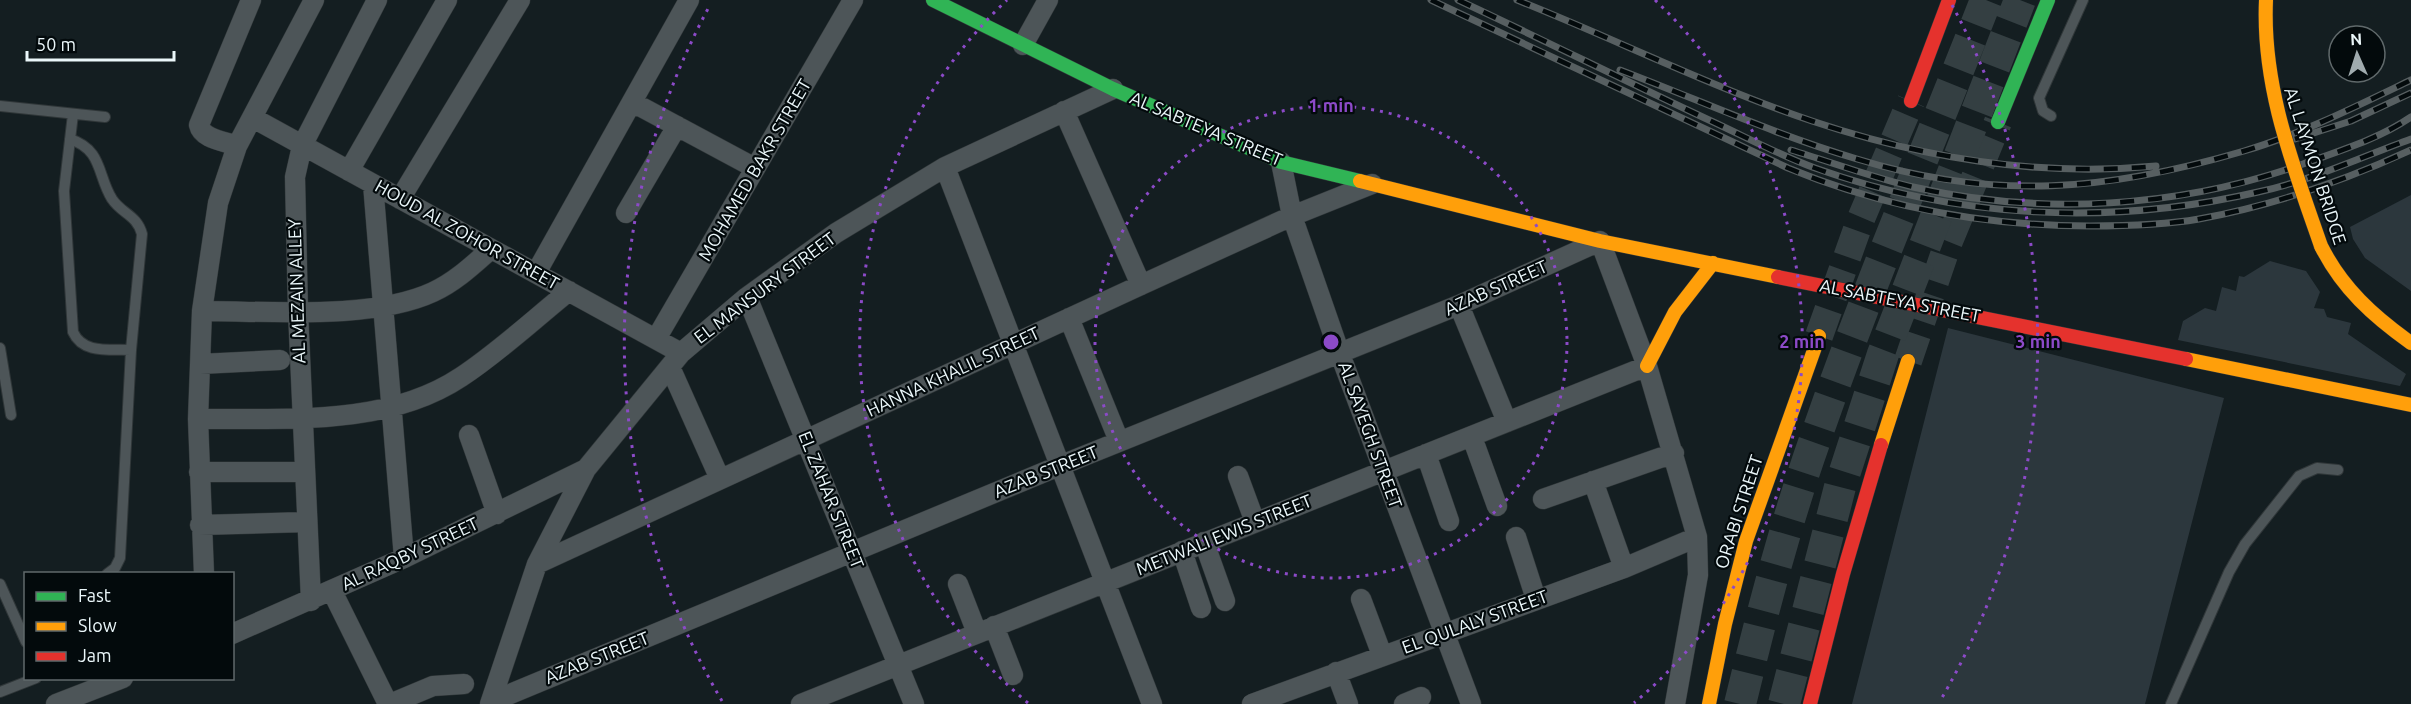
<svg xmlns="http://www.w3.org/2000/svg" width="2411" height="704" font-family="Ubuntu,sans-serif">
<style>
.building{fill:#2c373d}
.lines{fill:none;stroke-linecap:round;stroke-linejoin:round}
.secondary-tunnel{stroke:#343f42;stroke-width:28;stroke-dasharray:28 14;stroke-linecap:butt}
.primary-tunnel{stroke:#343f42;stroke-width:32;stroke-dasharray:32 16;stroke-linecap:butt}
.lane-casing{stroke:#303739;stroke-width:12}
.street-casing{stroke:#303739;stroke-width:21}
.fast-casing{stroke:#303739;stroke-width:15}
.slow-casing{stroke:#303739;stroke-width:15}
.jam-casing{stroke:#303739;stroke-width:15}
.lane{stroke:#4d5558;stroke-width:10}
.street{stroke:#4d5558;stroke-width:20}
.fast{stroke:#30b455;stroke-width:14}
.slow{stroke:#ff9f0a;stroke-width:14}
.jam{stroke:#e5322d;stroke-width:14}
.rail-casing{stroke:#575f61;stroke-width:7}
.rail{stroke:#030a0c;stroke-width:4.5;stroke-dasharray:14;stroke-linecap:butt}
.slow-bridge-casing{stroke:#303739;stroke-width:15;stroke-linecap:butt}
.slow-bridge{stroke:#ff9f0a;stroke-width:14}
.ring{fill:none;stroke:#8c4ac8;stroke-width:3;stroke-dasharray:3 6}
.labels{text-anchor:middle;stroke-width:4.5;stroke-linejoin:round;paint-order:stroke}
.street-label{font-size:18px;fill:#ebf7fa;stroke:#030a0c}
.centre{fill:#8c4ac8;stroke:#030a0c;stroke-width:3}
.ring-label{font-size:18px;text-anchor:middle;font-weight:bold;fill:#8c4ac8;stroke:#030a0c;stroke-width:4.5;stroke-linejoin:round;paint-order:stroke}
</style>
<rect width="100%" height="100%" fill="#141e21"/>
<path class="building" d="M 2411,195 L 2411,291 L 2365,258 L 2353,239 L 2350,227 Z
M 2270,261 L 2306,271 L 2320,292 L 2314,308 L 2324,309 L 2327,317 L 2351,323 L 2348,334 L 2406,374 L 2400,386 L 2178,340 L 2183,321 L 2205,308 L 2216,311 L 2222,287 L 2236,291 L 2239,276 L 2244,277 Z
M 1948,328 L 2224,398 L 2145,704 L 1852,704 Z"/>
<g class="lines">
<path class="secondary-tunnel" d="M 1819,336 L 1860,221 L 1911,101
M 1908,361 L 1947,246 L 1998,122"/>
<path class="primary-tunnel" d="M 1740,704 C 1762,614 1785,524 1816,437 C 1867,289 1929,145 1986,0
M 1784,704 L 1840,487 L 1883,354 L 2020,0"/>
<defs>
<path id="lane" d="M 0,106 L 105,117
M 73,114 L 64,191 L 73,332 C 83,354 109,349 131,350
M 2051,116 L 2043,111 L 2039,98 L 2083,0
M 70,139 C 103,150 97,175 112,199 C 122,214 137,215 142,234 L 131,350 L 120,558 L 115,568 L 107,574
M 0,348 L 11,415
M 0,584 L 26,642
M 0,692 L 36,678
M 2171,704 L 2229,572 L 2245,544 L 2299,476 L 2317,468 L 2338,470"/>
<path id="street" d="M 1023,45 L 1048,0
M 632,102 L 755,168
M 1064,111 L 1141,285
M 253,118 L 681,353
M 237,146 C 224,141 202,139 199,125 L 251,0
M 1281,162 L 1292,216 L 1340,354 L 1471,704
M 945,167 L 1152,704
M 349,171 L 447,0
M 373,184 L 404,558
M 400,199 L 520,0
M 626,213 L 677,126
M 536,273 L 689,0
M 747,297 L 914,704
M 1459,305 L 1507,422
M 202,311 C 269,311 373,320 433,292 C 455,282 473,265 491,249
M 1069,318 L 1119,441
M 656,339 L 853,0
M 200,364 L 280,360
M 670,367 L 720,479
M 198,419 C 284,418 386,427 461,377 C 499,352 533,320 569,291
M 469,435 L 497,514
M 1472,437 L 1497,506
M 1426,454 L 1449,521
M 199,472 L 304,472
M 1238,476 L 1255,522
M 1593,481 L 1624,568
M 1543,499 L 1674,453
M 200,525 L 306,522
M 1516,537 L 1536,599
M 1204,542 L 1225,601
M 1182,551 L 1201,608
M 537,564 L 1141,285 L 1292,216 L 1372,184
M 204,574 L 198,419 L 202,311 L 218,203 L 237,146 L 314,0
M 958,584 L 977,633
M 332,591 L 388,704
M 1361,599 L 1382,655
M 311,601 L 298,311 L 295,177 L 302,146 L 377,0
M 994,626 L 1013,675
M 232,634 L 404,558 L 586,469
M 1336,672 L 1348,704
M 491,702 L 1059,466 L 1459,305 L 1600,241 L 1647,366 L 1697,537 L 1698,575 L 1675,704
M 56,704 L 123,678
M 390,704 L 433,686 L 464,684
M 490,704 L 537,564 L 586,469 L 681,353 L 747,297 L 836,233 L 945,167 L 1113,89
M 801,704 L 1647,366
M 1252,704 L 1624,568 L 1697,537
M 1404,704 L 1421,697"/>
<path id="fast" d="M 933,0 L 1113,89 L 1281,162 L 1360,181
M 1998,122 L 2048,0"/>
<path id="slow" d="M 1360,181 L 1600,241 L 1778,277
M 2321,246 C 2342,288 2373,316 2411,343
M 2186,359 L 2411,405
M 1647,366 L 1675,312 L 1713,263
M 1881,445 L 1908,361
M 1709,704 L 1725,624 L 1746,541 L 1819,336"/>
<path id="jam" d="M 1911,101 L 1949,0
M 1778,277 L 2186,359
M 1810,704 L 1843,574 L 1881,445"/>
</defs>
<use href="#lane" class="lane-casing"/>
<use href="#street" class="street-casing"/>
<use href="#fast" class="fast-casing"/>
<use href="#slow" class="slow-casing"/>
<use href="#jam" class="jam-casing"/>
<use href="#lane" class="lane"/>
<use href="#street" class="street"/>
<use href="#fast" class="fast"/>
<use href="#slow" class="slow"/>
<use href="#jam" class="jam"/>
<defs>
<path id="rail" d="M 1431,0 L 1788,168 C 1885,208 1985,226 2090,226 C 2126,226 2164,225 2199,219 C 2271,206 2344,181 2411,150
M 1458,0 C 1542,39 1625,81 1709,120 C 1744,136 1779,155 1815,168 C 1958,219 2111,226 2258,192 C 2310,181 2361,157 2411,139
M 1517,0 C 1615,39 1711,87 1812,121 C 1922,158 2040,177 2156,166
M 1620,70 C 1699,100 1776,135 1857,159 C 1995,201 2108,191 2244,151 C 2299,135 2359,105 2411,80
M 2295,139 L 2351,121 L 2411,93
M 1791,150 C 1831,162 1871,177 1913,187 C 2041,216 2180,208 2303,164 C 2339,151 2379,139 2411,117"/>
</defs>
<use href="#rail" class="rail-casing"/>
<use href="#rail" class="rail"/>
<defs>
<path id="slow-bridge" d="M 2266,0 C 2262,87 2293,165 2321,246"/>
</defs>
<use href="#slow-bridge" class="slow-bridge-casing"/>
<use href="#slow-bridge" class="slow-bridge"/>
</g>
<g class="ring">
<circle cx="1331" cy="342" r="236"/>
<path d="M1028 703A471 471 0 0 1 1007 0M1655 0A471 471 0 0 1 1634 703"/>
<path d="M722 701A707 707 0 0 1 710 5M1952 5A707 707 0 0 1 1940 701"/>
</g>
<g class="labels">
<g class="street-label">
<text transform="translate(1206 129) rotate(23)" y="6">AL SABTEYA STREET</text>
<text transform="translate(2315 166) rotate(72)" y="6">AL LAYMON BRIDGE</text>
<text transform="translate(755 170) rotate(-60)" y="6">MOHAMED BAKR STREET</text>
<text transform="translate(467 235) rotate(29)" y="6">HOUD AL ZOHOR STREET</text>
<text transform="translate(765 288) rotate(-37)" y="6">EL MANSURY STREET</text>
<text transform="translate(1496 288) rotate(-24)" y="6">AZAB STREET</text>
<text transform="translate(297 291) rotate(-92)" y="6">AL MEZAIN ALLEY</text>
<text transform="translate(1900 301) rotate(11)" y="6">AL SABTEYA STREET</text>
<text transform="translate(953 372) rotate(-25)" y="6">HANNA KHALIL STREET</text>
<text transform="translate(1370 435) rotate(70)" y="6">AL SAYEGH STREET</text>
<text transform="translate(1046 472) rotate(-22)" y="6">AZAB STREET</text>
<text transform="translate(831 500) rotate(68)" y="6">EL ZAHAR STREET</text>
<text transform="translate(1739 512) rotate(-72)" y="6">ORABI STREET</text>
<text transform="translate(1224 535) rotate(-22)" y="6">METWALI EWIS STREET</text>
<text transform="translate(410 554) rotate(-25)" y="6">AL RAQBY STREET</text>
<text transform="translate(1475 622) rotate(-20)" y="6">EL QULALY STREET</text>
<text transform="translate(597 658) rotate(-22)" y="6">AZAB STREET</text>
</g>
</g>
<circle cx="1331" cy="342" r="9" class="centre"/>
<g class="ring-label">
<text x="1331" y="112">1 min</text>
<text x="1802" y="348">2 min</text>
<text x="2038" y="348">3 min</text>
</g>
<rect x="24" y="572" width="210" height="108" fill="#030a0c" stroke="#60696b" stroke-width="1.5"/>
<rect x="36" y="592" width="30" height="9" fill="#30b455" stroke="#60696b" stroke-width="1.5"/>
<text x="78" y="602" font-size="18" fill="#ebf7fa">Fast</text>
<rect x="36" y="622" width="30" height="9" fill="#ff9f0a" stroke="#60696b" stroke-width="1.5"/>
<text x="78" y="632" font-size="18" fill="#ebf7fa">Slow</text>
<rect x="36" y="652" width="30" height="9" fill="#e5322d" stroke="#60696b" stroke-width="1.5"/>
<text x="78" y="662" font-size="18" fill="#ebf7fa">Jam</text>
<g transform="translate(2357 54) rotate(357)"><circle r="28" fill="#030a0c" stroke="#60696b" stroke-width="1.5"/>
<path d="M0-4.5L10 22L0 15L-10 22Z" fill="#a0abae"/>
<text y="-9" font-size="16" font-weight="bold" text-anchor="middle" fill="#ebf7fa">N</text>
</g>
<path d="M27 51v9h147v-9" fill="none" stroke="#ebf7fa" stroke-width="3"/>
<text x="36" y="51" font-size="18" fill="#ebf7fa" stroke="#030a0c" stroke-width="4.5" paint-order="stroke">50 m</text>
</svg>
